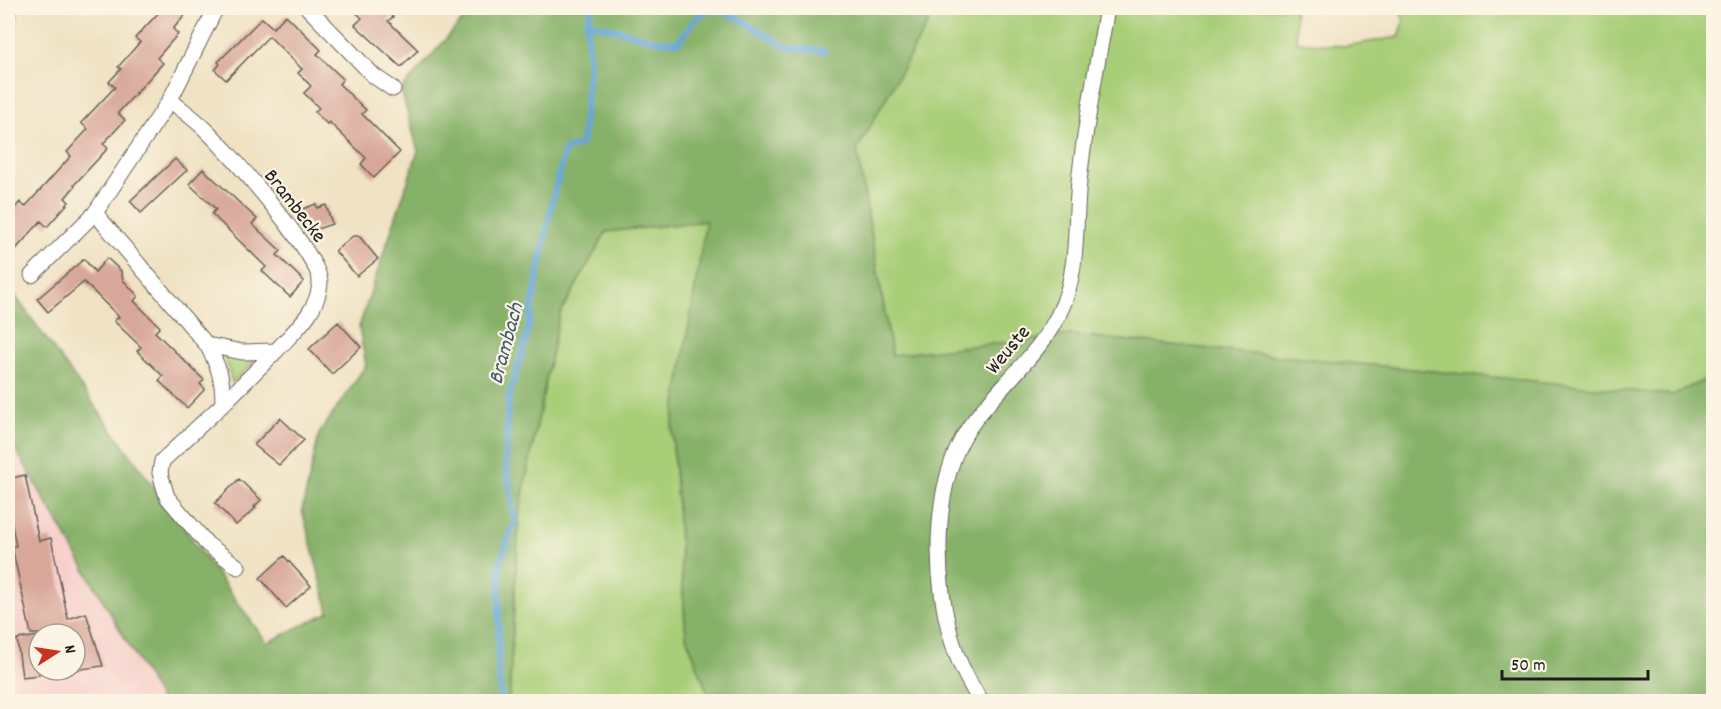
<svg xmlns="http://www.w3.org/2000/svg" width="1721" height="709" font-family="Dekko,sans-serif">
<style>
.built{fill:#f7d0cc;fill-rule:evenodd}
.green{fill:#a9ce78;stroke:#62754a;stroke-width:1.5}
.forest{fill:#86b168;stroke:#516642;stroke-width:1.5}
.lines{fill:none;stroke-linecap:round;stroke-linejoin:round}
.stream{stroke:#66a6d9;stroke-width:6}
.building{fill:#d8a79a}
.minor-casing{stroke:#666156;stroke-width:17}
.minor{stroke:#fff;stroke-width:15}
.labels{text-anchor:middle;stroke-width:4.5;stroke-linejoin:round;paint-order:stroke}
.street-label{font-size:21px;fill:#1c1c1c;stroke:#fcf5e5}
.water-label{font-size:22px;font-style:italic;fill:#3d5a71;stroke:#fcf5e5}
</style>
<rect width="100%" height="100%" fill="#fcf5e5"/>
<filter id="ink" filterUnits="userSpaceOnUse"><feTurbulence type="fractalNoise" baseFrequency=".0167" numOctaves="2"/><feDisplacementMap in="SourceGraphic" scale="12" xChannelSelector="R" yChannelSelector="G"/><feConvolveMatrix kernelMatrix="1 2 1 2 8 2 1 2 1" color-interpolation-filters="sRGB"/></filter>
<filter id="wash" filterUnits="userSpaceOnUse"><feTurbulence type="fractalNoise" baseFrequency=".008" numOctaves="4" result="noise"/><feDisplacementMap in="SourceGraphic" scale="24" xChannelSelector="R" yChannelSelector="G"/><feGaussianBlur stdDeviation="1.35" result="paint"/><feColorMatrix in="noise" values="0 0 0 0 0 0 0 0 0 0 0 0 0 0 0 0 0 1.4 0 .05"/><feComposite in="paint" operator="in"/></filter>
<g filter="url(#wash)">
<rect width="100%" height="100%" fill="#f0e2c3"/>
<path class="built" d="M 8,436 L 161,701 L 19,701 L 8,635 ZM 39,634 L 75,634 L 75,670 L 39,670 Z"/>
<path class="green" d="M 928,8 L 1294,8 L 1297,42 L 1345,46 L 1399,37 L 1404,21 L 1399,8 L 1713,8 L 1713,376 L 1673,395 L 1071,335 L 892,355 L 857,150 L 928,23 Z
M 707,221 L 672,428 L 686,636 L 711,701 L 509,702 L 519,514 L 559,316 L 606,232 Z
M 225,356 L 253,360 L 254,362 L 232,383 Z"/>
<path class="forest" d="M 8,8 L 18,8 L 8,68 Z
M 473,8 L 928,8 L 928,23 L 857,150 L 892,355 L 1071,335 L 1673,395 L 1713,376 L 1713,701 L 711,701 L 686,636 L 672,428 L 706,221 L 606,232 L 559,316 L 519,514 L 509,701 L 161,701 L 8,436 L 8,286 L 267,643 L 329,612 L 302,510 L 319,434 L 366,365 L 359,327 L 418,151 L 401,90 Z"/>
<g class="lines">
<path class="stream" d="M 587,22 L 659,41 L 678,42 L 697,17 L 713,9 L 738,18 L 787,47 L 824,51
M 501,702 L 498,663 L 500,562 L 515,520 L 506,463 L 508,399 L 526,340 L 552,201 L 565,150 L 582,144 L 589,66 L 587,22 L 592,8"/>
</g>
<g id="blocks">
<path class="building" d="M 163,8 L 177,8 L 185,15 L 173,29 L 178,34 L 157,58 L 163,63 L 118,113 L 125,120 L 103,144 L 108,148 L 74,185 L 75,186 L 65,198 L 69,202 L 47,227 L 41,221 L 8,258 L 8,216 L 20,202 L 25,207 L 71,156 L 67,152 L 88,129 L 81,123 L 115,87 L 109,82 L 121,69 L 118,67 L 140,42 L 135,38 Z
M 351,8 L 383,8 L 393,17 L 388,21 L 418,50 L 401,67 L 355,25 L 362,18 Z
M 286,15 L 321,50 L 317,54 L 343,79 L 339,84 L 366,110 L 362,114 L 400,152 L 374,178 L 361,164 L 366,158 L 329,122 L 327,124 L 315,112 L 319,108 L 304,93 L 311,86 L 298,73 L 302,69 L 269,36 L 226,80 L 215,70 L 220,64 L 218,62 L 262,18 L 273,28 Z
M 175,159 L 187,170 L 141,213 L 130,201 Z
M 203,169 L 257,219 L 252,224 L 281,251 L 277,255 L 304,281 L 290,297 L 262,271 L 266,267 L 212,214 L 216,209 L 189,184 Z
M 316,204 L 317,208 L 326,205 L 332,224 L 311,231 L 308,223 L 294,212 Z
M 353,236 L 359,236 L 378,259 L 357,276 L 335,251 Z
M 107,258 L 121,271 L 123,280 L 138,296 L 134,301 L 160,327 L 155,332 L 204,380 L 200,384 L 205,389 L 187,408 L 159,381 L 163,376 L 137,351 L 141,347 L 114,321 L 119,317 L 84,282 L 48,312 L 37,299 L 84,259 L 95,272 Z
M 338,322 L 361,347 L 332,374 L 309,349 Z
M 280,418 L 304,440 L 279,465 L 254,445 Z
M 25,475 L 39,541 L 51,538 L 68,619 L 86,613 L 103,666 L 75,670 L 75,634 L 31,634 L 12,547 L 16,546 L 8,505 L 8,479 Z
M 239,479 L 261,500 L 254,507 L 256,508 L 236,525 L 215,503 Z
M 284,556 L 311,586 L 286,608 L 260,578 Z
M 39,636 L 39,675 L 22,677 L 17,639 Z"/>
</g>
</g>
<g filter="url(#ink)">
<use href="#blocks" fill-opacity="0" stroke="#666156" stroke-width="1.5"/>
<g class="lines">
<defs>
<path id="minor" d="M 308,8 L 374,76 L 393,89
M 95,213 L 207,345 L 242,352 L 276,351 C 294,331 318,312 320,283 C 322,257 228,151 206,130 C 195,119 182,110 170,100
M 32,275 L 95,213 L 170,100 L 216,8
M 207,345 C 219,367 223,379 223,404 L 162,461 L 160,473 L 167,497 L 207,544 L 238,567
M 223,404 L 276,351
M 981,702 C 971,686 962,670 956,653 C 932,585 929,477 976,418 C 1008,377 1054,342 1068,290 C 1078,254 1075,218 1079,182 C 1085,123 1097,66 1107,8"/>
</defs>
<use href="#minor" class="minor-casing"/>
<use href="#minor" class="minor"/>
</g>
</g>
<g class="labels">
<g class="street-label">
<text transform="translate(296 205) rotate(52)" y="7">Brambecke</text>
<text transform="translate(1007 349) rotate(-50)" y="7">Weuste</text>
</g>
<g class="water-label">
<text transform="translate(504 343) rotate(-75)" y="8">Brambach</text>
</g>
</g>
<rect width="1721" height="709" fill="none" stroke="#fcf5e5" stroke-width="30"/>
<g transform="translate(57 652) rotate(78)"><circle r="28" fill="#fcf5e5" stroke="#a29e95" stroke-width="1.5"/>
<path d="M0-4.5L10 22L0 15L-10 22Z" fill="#c8321e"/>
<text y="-9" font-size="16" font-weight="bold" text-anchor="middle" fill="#1c1c1c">N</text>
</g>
<path d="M1502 670v9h146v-9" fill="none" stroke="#1c1c1c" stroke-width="3"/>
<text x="1511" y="670" font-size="18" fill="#1c1c1c" stroke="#fcf5e5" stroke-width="4.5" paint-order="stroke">50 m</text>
</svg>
